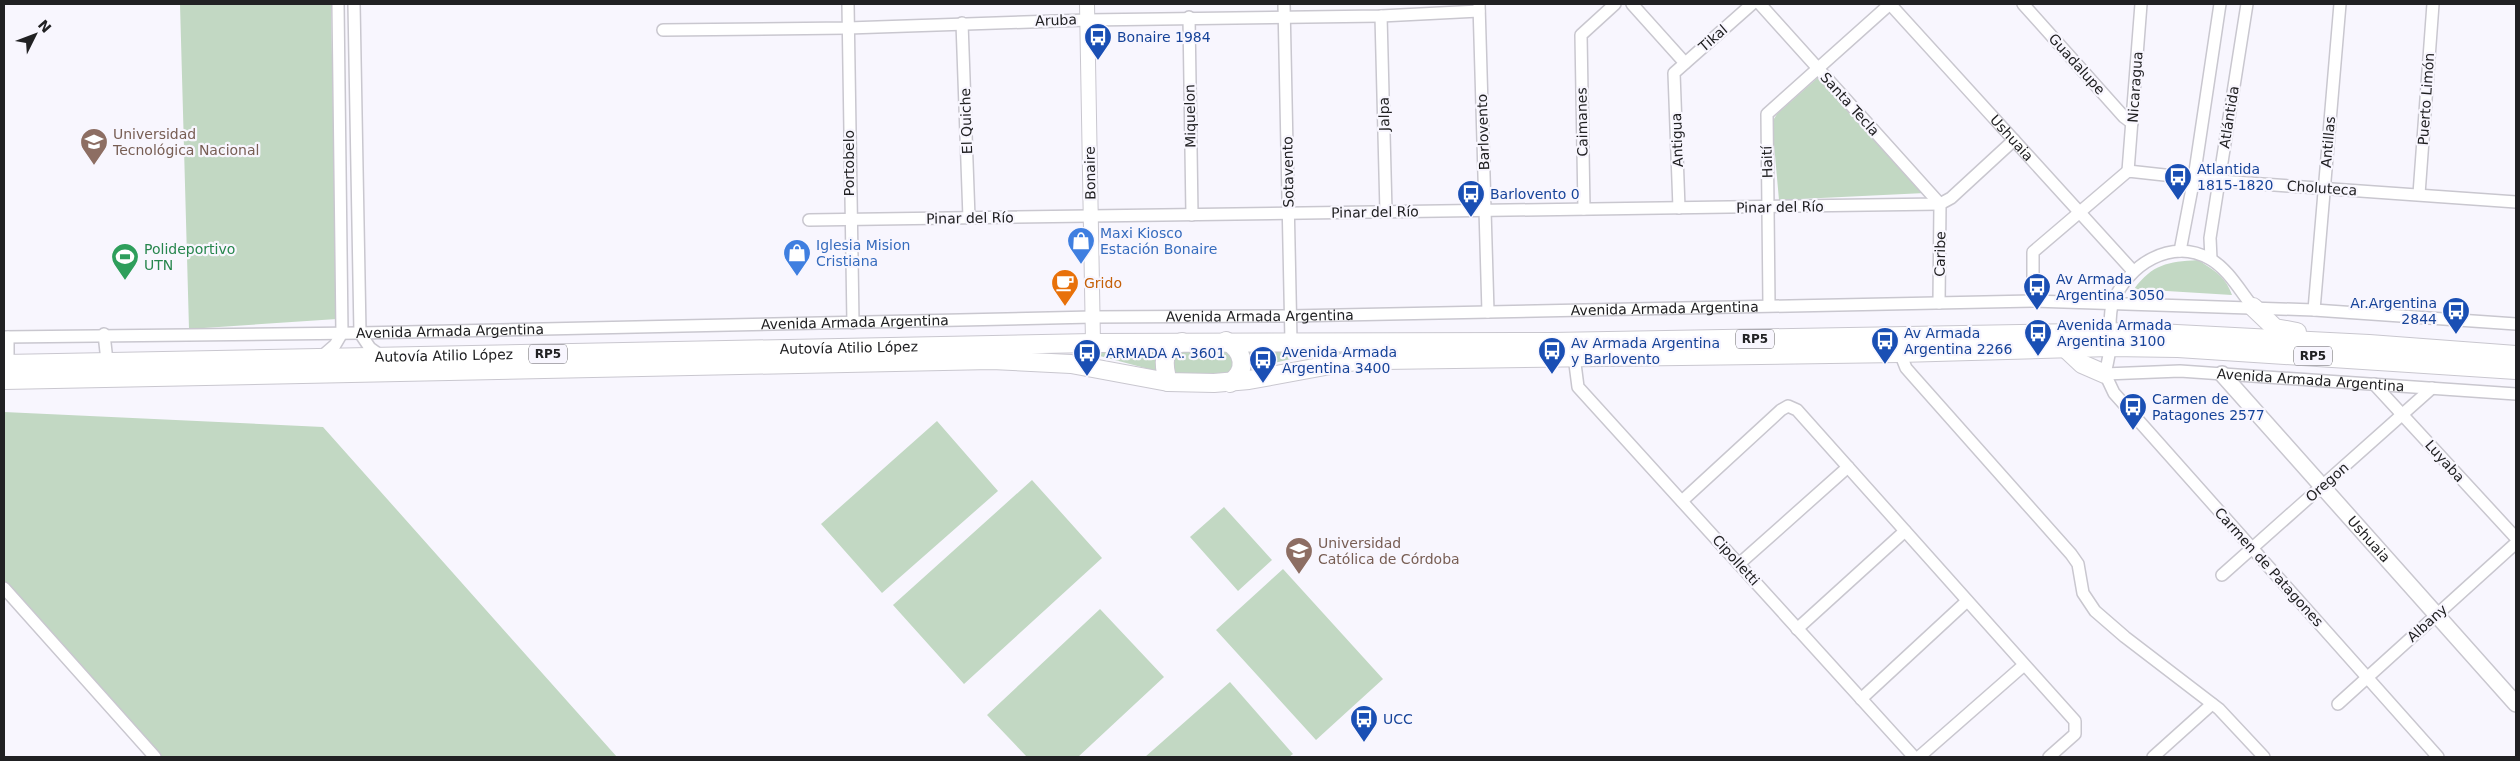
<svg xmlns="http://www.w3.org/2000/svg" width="2520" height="761" font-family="'DejaVu Sans',sans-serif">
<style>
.green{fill:#c2d8c3}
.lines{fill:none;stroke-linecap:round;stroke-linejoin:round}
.minor-casing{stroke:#c9c7cf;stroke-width:14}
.tertiary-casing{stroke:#c9c7cf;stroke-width:16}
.secondary-casing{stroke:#c9c7cf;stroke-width:18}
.primary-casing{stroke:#c9c7cf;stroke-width:20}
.minor{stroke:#fff;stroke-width:11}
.tertiary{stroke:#fff;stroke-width:14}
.secondary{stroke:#fff;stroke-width:15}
.primary{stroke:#fff;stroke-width:18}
.labels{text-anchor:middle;stroke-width:4.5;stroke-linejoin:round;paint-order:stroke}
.shield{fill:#f8f6fe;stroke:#626165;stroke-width:1}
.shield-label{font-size:12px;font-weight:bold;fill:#212123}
.street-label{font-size:14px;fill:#212123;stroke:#f8f6fe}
.transit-label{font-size:14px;fill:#164399;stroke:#f8f6fe;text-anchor:start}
.education-label{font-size:14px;fill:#785e54;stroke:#f8f6fe;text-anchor:start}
.shop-label{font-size:14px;fill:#366cbe;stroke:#f8f6fe;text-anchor:start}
.leisure-label{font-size:14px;fill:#27864d;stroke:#f8f6fe;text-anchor:start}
.food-label{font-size:14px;fill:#c56008;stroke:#f8f6fe;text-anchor:start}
</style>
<rect width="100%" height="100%" fill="#f8f6fe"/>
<path class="green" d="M 180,4 L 331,4 L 337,319 L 189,329 Z
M 1822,74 L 1925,193 L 1779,200 L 1772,122 L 1777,114 Z
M 2198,260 C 2214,270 2226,277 2232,295 L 2134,289 C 2153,264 2167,262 2198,260 Z
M 1162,348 L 1160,372 L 1081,351 Z
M 1227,349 L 1236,354 L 1231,374 L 1175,375 L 1168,369 L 1175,351 Z
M 1403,349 L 1320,354 L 1295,358 L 1246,370 L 1243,350 Z
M 4,412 L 323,427 L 617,757 L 155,757 L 4,588 Z
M 937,421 L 998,491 L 882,593 L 821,524 Z
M 1032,480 L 1102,558 L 964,684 L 893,605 Z
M 1224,507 L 1272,560 L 1238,591 L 1190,537 Z
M 1283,569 L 1383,679 L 1316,740 L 1216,630 Z
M 1100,609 L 1164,677 L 1078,757 L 1027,757 L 987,715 Z
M 1230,682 L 1293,754 L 1289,757 L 1145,757 Z"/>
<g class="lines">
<defs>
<g id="minor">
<path d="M 354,4 L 360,333 L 370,348 L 381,356"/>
<path d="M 848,4 L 853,323"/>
<path d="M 1284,4 L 1291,341"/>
<path d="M 1479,4 L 1488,312"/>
<path d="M 1632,4 L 1685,63"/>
<path d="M 1760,4 L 1940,204"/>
<path id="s1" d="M 1890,4 L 2133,271"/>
<path d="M 2023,4 L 2124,117 L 2132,123"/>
<path d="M 1381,16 L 1386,212"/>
<path d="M 1189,17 L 1192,215"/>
<path d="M 962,23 L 969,218"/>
<path d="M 663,30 L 848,28 L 1087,20 L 1381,16 L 1479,11"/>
<path d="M 2128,171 L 2141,4"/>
<path d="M 2419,194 L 2433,4"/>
<path d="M 1679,208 L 1674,73 L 1752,4"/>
<path d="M 1584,209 L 1581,35 L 1615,4"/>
<path d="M 809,220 L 1940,204 L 1951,198 L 2014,140"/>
<path d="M 2180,251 L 2194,178 L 2220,4"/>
<path d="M 2211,259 L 2210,238 L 2247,4"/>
<path d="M 2033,301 L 2033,252 L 2128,171 L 2219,181 L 2516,202"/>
<path d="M 1939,303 L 1940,204"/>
<path d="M 1769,305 L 1767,114 L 1890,4"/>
<path d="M 2314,310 L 2340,4"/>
<path d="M 104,334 L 107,361"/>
<path id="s2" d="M 4,337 L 360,333 L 1093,317 L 1290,316 L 2033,301 L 2314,310 L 2516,324"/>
<path d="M 1900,353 L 1906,368 L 1913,376 L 2071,554 L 2078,564 L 2083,593 L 2095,611 L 2125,637 L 2219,709 L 2264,757"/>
<path d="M 1574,356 L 1578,387 L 1914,757"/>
<path d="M 320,358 L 335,345 L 342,333 L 338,4"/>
<path d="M 8,364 L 8,337"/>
<path d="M 2105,374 L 2114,393 L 2438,757"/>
<path id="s3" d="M 2105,374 L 2180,371 L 2516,394"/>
<path d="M 2105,374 C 2107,365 2109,357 2110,348 C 2111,333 2108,315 2113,302 C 2128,265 2171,237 2210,259 C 2228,269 2240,291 2253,307"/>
<path d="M 2374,384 L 2516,538"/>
<path d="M 1682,501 L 1781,410 L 1788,406 L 1797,410 L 2075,721 L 2075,734 L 2049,757"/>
<path d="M 1739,564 L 1848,467"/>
<path d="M 2222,575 L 2432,388"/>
<path d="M 4,588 L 155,757"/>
<path d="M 1797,629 L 1905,531"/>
<path d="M 1861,699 L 1967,601"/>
<path d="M 2338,704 L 2516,543"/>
<path d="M 1919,757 L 2024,665"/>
<path d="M 2153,757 L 2212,704"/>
</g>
<path id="tertiary" d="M 1087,4 L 1093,343"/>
<g id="secondary">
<path id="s4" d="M 2222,374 L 2516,704"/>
</g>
<g id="primary">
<path d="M 2253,307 L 2275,328 L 2297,332"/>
<path d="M 1226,341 C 1244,351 1248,370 1230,383"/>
<path d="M 2066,349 L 2082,364 L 2105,374"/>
<path id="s5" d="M 4,364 L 1093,343 L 1551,342 L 2138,332 L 2369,344 L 2516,355"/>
<path d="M 4,380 L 992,360 L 1071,364 L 1168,382 L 1214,383 L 1249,380 L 1347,362 L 1383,360 L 1900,353 L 2110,347 L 2178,348 L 2516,370"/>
<path d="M 1168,382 C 1163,364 1161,349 1182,342"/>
</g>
</defs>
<use href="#minor" class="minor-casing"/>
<use href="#tertiary" class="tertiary-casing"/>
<use href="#secondary" class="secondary-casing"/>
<use href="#primary" class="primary-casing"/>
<use href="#minor" class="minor"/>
<use href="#tertiary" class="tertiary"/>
<use href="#secondary" class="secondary"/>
<use href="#primary" class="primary"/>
</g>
<defs>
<symbol id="bus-pin" viewBox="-11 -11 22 30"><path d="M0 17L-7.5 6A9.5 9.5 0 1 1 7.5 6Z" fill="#1a4fb4" stroke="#f8f6fe"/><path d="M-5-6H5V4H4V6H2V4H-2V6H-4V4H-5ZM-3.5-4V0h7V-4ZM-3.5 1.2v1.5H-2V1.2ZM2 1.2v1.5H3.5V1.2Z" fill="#fff"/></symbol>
<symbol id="university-pin" viewBox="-11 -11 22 30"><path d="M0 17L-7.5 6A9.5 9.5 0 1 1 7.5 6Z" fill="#8d6e63" stroke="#f8f6fe"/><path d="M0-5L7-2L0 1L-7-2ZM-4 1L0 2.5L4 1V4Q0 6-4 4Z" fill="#fff"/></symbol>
<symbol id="shop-pin" viewBox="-11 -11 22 30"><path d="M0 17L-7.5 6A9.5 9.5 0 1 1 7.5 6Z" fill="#3f7fe0" stroke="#f8f6fe"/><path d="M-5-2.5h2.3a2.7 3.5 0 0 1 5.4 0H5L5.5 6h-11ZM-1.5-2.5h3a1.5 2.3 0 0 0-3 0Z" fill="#fff"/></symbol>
<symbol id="stadium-pin" viewBox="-11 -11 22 30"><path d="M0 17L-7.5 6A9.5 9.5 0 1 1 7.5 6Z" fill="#2e9e5b" stroke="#f8f6fe"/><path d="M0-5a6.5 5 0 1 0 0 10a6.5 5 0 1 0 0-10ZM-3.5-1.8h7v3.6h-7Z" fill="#fff"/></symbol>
<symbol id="cafe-pin" viewBox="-11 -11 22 30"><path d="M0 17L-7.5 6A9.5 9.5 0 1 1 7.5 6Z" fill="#e8710a" stroke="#f8f6fe"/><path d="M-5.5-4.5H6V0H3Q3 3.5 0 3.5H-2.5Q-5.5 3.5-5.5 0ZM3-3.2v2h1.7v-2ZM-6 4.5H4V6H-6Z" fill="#fff"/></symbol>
</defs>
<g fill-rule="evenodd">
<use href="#bus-pin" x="1082" y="21" width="32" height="43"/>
<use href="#university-pin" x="78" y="126" width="32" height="43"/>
<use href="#bus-pin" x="2162" y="161" width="32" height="43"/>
<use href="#bus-pin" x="1455" y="178" width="32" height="43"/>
<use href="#shop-pin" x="1065" y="225" width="32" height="43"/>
<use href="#shop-pin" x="781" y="237" width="32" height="43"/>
<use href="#stadium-pin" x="109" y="241" width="32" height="43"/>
<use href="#cafe-pin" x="1049" y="267" width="32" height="43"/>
<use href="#bus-pin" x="2021" y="271" width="32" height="43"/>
<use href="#bus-pin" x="2440" y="295" width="32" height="43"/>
<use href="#bus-pin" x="2022" y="317" width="32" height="43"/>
<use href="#bus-pin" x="1869" y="325" width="32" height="43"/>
<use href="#bus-pin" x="1536" y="335" width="32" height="43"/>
<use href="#bus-pin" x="1071" y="337" width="32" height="43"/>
<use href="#bus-pin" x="1247" y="344" width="32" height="43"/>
<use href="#bus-pin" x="2117" y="391" width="32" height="43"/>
<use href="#university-pin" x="1283" y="535" width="32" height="43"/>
<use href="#bus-pin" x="1348" y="703" width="32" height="43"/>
</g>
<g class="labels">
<g class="shield">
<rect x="1736" y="329.5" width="38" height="19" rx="4"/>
<rect x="529" y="344.5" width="38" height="19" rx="4"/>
<rect x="2294" y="346.5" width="38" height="19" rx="4"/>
</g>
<g class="shield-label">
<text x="1755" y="343">RP5</text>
<text x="548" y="358">RP5</text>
<text x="2313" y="360">RP5</text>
</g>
<g class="street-label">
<text transform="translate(1056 20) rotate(-2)" y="5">Aruba</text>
<text transform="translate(1713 38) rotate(-41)" y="5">Tikal</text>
<text transform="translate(2077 64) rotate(48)" y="5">Guadalupe</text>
<text transform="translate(2135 87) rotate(-86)" y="5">Nicaragua</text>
<text transform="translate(2426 99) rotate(-86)" y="5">Puerto Limón</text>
<text transform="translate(1850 104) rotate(48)" y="5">Santa Tecla</text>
<text transform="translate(1384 114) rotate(-91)" y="5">Jalpa</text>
<text transform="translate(1190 116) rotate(-91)" y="5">Miquelon</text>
<text transform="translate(2229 117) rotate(-81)" y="5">Atlántida</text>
<text transform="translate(966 121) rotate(-92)" y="5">El Quiche</text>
<text transform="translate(1582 122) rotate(-91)" y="5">Caimanes</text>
<text transform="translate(1483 132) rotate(-92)" y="5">Barlovento</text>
<text dy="5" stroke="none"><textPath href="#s1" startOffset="181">Ushuaia</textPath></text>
<text transform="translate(1677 140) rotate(-92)" y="5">Antigua</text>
<text transform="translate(2328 142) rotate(-85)" y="5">Antillas</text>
<text transform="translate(1767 162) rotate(-92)" y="5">Haití</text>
<text transform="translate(849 163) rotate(-90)" y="5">Portobelo</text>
<text transform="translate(1288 172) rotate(-91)" y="5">Sotavento</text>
<text transform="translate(1090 173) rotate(-91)" y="5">Bonaire</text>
<text transform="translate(2322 188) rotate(4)" y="5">Choluteca</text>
<text transform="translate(1780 207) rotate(-1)" y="5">Pinar del Río</text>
<text transform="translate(1375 212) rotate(-1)" y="5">Pinar del Río</text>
<text transform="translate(970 218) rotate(-1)" y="5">Pinar del Río</text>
<text transform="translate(1940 254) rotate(-89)" y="5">Caribe</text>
<text dy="5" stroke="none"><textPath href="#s2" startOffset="1661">Avenida Armada Argentina</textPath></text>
<text dy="5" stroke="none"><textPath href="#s2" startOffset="1256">Avenida Armada Argentina</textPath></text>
<text dy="5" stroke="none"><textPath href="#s2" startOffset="851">Avenida Armada Argentina</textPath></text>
<text dy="5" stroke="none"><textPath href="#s2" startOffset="446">Avenida Armada Argentina</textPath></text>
<text dy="5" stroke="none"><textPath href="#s5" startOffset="845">Autovía Atilio López</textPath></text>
<text dy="5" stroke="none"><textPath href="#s5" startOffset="440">Autovía Atilio López</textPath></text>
<text dy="5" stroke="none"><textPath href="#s3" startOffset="206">Avenida Armada Argentina</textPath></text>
<text transform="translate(2445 461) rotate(48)" y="5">Luyaba</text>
<text transform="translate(2327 482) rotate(-41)" y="5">Oregon</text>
<text dy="5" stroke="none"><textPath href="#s4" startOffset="221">Ushuaia</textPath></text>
<text transform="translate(1736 560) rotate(48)" y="5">Cipolletti</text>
<text transform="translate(2269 567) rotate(48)" y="5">Carmen de Patagones</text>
<text transform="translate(2427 623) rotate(-42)" y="5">Albany</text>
</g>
<g class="transit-label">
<text x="1117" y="42">Bonaire 1984</text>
<text x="2197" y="174">Atlantida<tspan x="2197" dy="16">1815-1820</tspan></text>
<text x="1490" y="199">Barlovento 0</text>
<text x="2056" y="284">Av Armada<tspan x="2056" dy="16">Argentina 3050</tspan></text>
<text x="2437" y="308" text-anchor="end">Ar.Argentina<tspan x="2437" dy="16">2844</tspan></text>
<text x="2057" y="330">Avenida Armada<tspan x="2057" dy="16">Argentina 3100</tspan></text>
<text x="1904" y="338">Av Armada<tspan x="1904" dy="16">Argentina 2266</tspan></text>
<text x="1571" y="348">Av Armada Argentina<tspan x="1571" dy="16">y Barlovento</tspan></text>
<text x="1282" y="357">Avenida Armada<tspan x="1282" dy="16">Argentina 3400</tspan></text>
<text x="1106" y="358">ARMADA A. 3601</text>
<text x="2152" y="404">Carmen de<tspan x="2152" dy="16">Patagones 2577</tspan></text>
<text x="1383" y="724">UCC</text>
</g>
<g class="education-label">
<text x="113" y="139">Universidad<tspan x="113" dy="16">Tecnológica Nacional</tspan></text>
<text x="1318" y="548">Universidad<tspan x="1318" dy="16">Católica de Córdoba</tspan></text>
</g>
<g class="shop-label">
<text x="1100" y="238">Maxi Kiosco<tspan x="1100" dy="16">Estación Bonaire</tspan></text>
<text x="816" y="250">Iglesia Mision<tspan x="816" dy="16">Cristiana</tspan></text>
</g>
<g class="leisure-label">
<text x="144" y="254">Polideportivo<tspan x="144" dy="16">UTN</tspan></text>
</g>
<g class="food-label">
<text x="1084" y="288">Grido</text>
</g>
</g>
<rect width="2520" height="761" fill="none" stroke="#212123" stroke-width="10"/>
<g transform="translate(35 35) rotate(48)" stroke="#f8f6fe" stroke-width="4" paint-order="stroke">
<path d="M0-4L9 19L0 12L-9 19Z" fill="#212123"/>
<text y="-8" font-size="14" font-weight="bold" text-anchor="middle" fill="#212123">N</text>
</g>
</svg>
